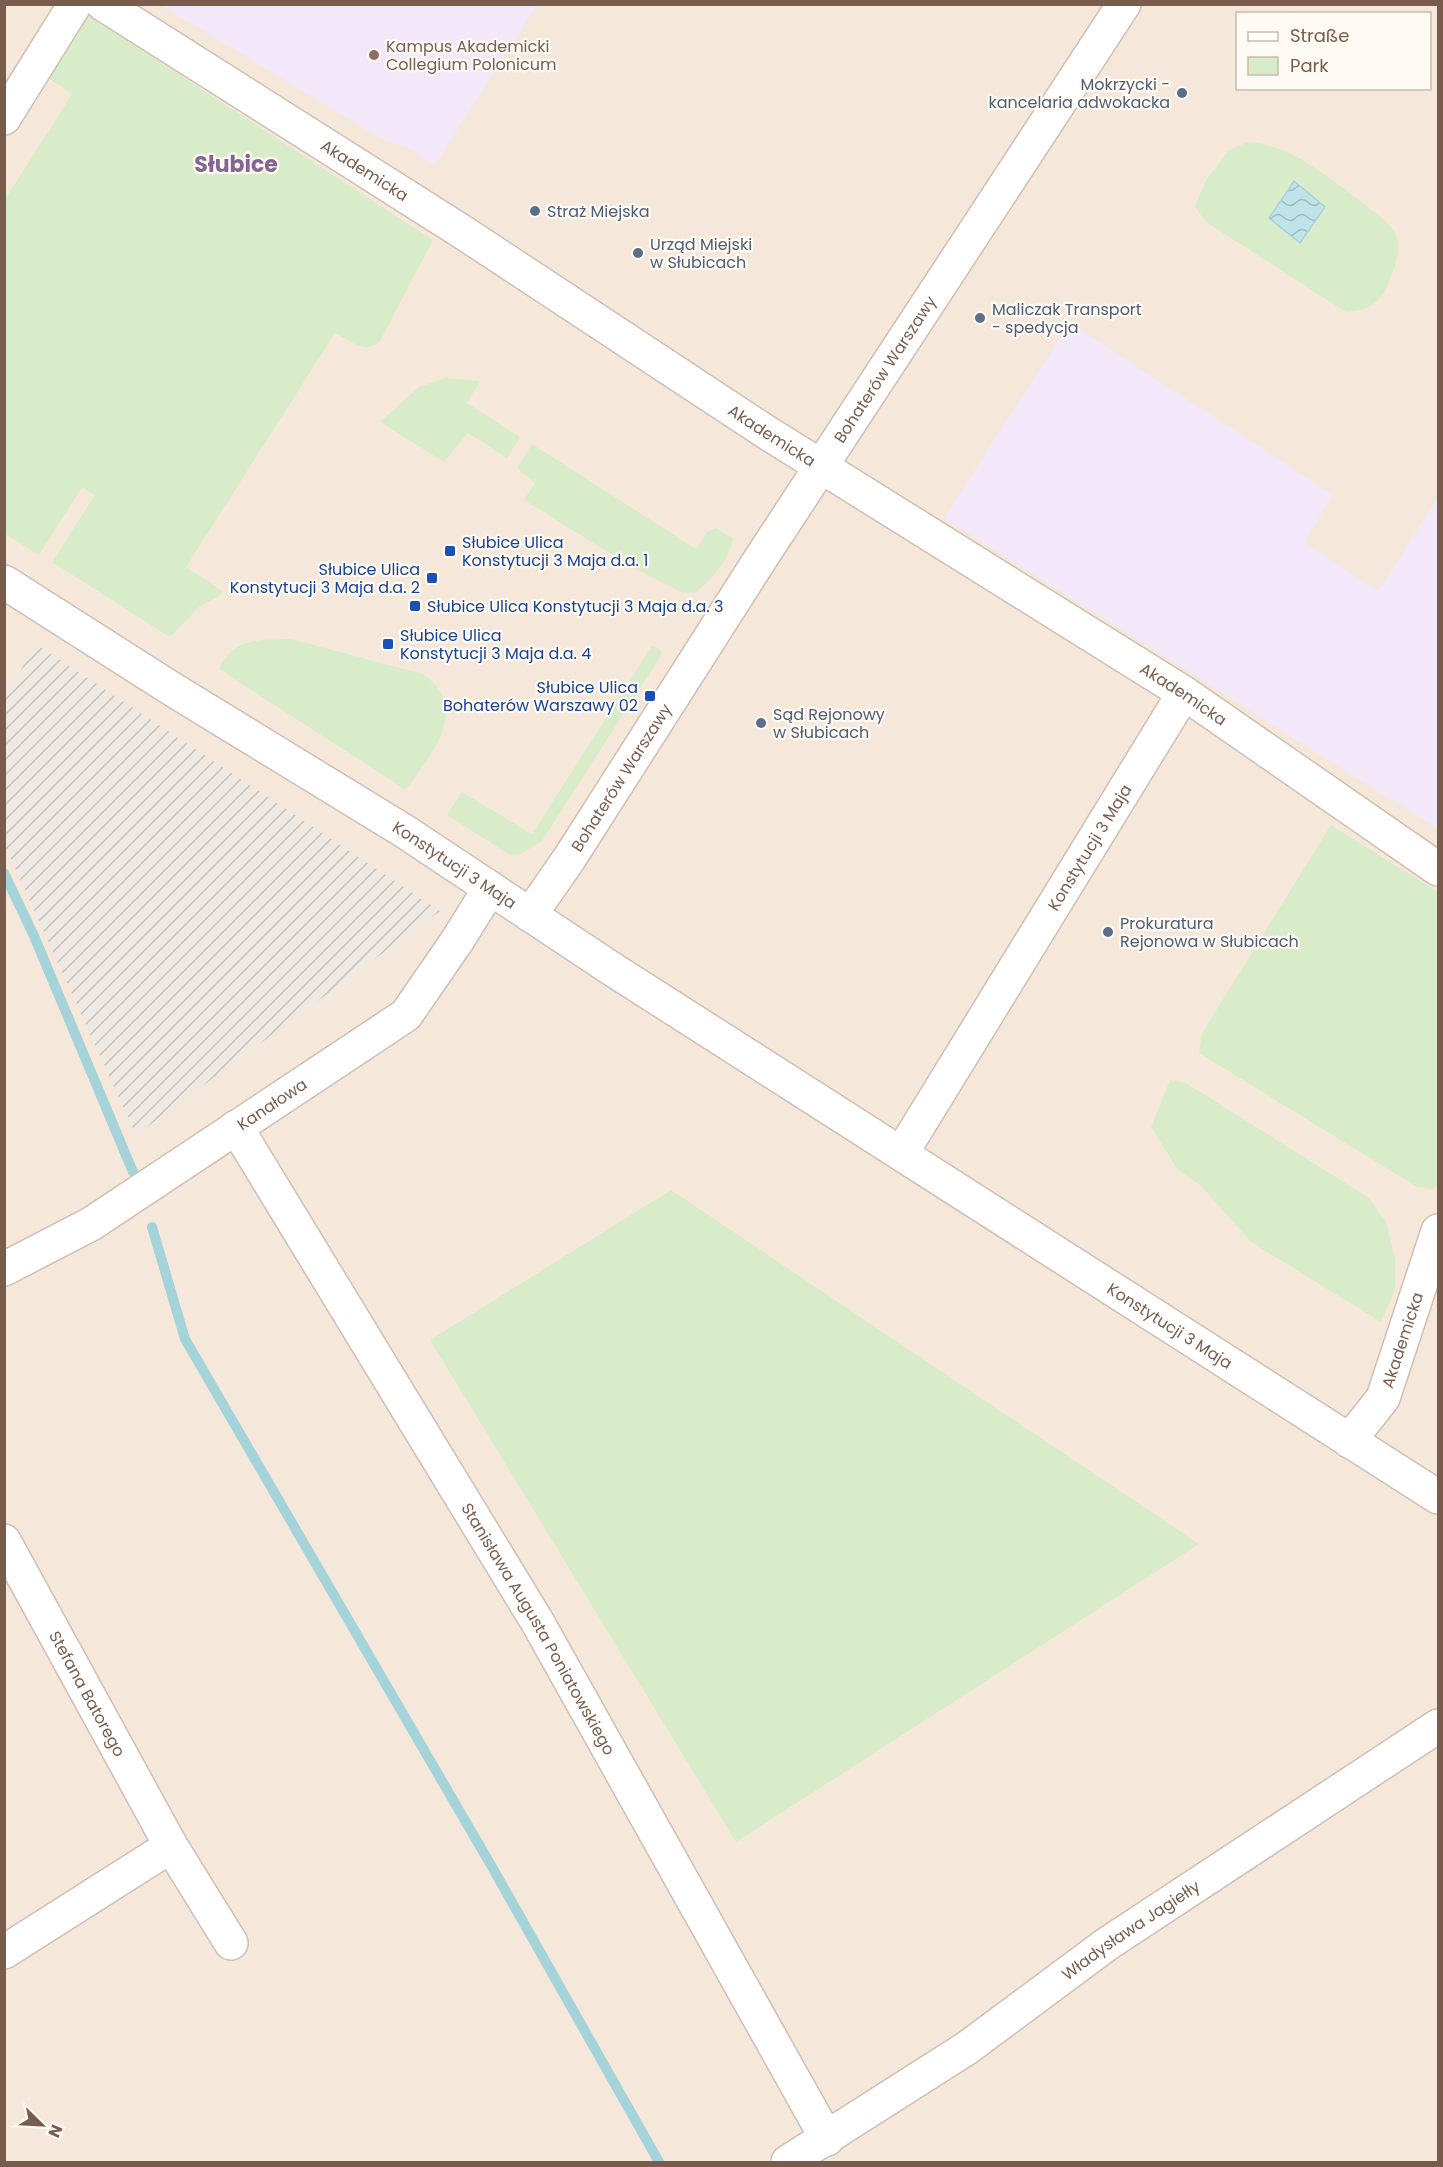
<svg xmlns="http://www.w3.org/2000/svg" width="1443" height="2167" font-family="Poppins,sans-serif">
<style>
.residential{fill:#f5e8da;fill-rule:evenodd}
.industrial{fill:url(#industrial-furrows)}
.education{fill:#f3e8fa}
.green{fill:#d8ecc9}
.water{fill:url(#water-waves);stroke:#a5d3da;stroke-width:1.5}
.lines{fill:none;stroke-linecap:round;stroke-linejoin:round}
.stream{stroke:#a5d3da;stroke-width:10}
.minor-casing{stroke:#d1beb0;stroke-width:36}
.minor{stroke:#fff;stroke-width:33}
.education-dot{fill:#8d6e63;stroke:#fffaf3;stroke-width:2}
.service-dot{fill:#5c6f8a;stroke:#fffaf3;stroke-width:2}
.transit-dot{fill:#1a4fb4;stroke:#fffaf3;stroke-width:2}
.labels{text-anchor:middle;stroke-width:4.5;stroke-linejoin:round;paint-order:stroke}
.education-label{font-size:16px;fill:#785e54;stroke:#fffaf3;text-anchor:start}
.service-label{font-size:16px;fill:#4e5e75;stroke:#fffaf3;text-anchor:start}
.street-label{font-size:16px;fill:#7a5c4d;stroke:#fffaf3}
.transit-label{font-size:16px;fill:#164399;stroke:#fffaf3;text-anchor:start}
.district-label{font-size:22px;font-weight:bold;fill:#846695;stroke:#fffaf3}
</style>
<defs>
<pattern id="industrial-furrows" width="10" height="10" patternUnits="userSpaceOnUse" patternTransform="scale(1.5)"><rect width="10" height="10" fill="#efe9e4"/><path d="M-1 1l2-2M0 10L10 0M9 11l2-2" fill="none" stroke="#c7c0bb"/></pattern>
<pattern id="water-waves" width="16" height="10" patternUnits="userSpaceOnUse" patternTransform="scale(1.5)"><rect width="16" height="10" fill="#bfe3e8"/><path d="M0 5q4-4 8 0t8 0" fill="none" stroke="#a0bbbe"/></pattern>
</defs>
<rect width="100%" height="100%" fill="#fdf6ec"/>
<path class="residential" d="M 5,5 L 1438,5 L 1438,2162 L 5,2162 ZM 1238,14 L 1430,14 L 1430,88 L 1238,88 Z"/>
<path class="industrial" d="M 36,644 L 440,911 L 136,1135 L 5,846 L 5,697 Z"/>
<path class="education" d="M 161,5 L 537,5 L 434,166 L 411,149 L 382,139 Z
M 1070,323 L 1333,495 L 1304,542 L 1378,591 L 1438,498 L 1438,829 L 944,518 Z"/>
<path class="green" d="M 86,14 L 433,240 L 380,341 C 365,356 350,340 335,333 L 186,567 L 223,591 L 219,596 L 199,607 L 170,637 L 52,562 L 95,495 L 82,487 L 39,555 L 5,534 L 4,201 L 72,94 L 47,77 Z
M 1247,142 C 1265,143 1280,149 1295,156 C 1312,164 1386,217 1394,231 C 1403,246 1396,265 1390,279 C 1382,303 1369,310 1346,312 L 1206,222 L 1195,207 L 1205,182 L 1228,151 Z
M 445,378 L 480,381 L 467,403 L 520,437 L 507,458 L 468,433 L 444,462 L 380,422 L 419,387 Z
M 532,444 L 696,549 L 708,531 L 716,528 L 733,538 C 730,559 711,580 695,593 L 682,592 L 632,567 L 524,500 L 535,483 L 517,468 Z
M 291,639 L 423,674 C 473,710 429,755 406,790 L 219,669 C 234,637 260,640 291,639 Z
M 652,646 L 660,649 L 661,653 L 658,660 L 542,841 L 520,854 L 510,855 L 447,815 L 462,792 L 532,834 Z
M 1331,825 L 1438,892 L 1438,1183 L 1433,1189 L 1417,1187 L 1199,1053 L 1202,1033 Z
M 1170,1080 L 1186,1083 L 1369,1198 L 1386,1222 L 1395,1258 L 1395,1290 L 1381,1322 L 1251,1242 L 1201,1186 L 1178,1170 L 1151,1127 Z
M 671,1190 L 1199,1544 L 736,1842 L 430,1340 Z"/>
<path class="water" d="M 1294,181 L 1325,207 L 1300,243 L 1269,218 Z"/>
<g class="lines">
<path class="stream" d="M 4,873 L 34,936 L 133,1172
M 152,1227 L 185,1339 L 492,1867 L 659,2162"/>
<defs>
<g id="minor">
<path id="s1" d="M 103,4 L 464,233 L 766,432 L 1184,693 L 1438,869"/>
<path d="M 4,118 L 75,4"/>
<path id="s2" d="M 4,582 L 172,689 L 404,831 L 612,969 L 1438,1497"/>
<path id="s3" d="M 530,915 L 569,859 L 761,558 L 1124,4"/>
<path id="s4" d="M 236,1127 L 538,1623 L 827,2139"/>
<path id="s5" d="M 901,1154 L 1184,693"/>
<path id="s6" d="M 4,1269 L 91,1224 L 406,1015 L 457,941 L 490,888"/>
<path id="s7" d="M 1349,1441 L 1383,1398 L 1438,1231"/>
<path id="s8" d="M 4,1541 L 171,1846 L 231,1943"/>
<path d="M 4,1952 L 171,1846"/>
<path id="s9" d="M 788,2162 L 967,2048 L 1107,1944 L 1438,1726"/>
</g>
</defs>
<use href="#minor" class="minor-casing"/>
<use href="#minor" class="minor"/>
</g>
<circle class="education-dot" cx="374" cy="55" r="6"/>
<g class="service-dot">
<circle cx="1182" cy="93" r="6"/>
<circle cx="535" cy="211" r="6"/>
<circle cx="638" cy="253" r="6"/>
<circle cx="980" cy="318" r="6"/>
<circle cx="761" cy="723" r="6"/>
<circle cx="1108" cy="932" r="6"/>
</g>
<g class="transit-dot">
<rect x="444" y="545" width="12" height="12" rx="3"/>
<rect x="426" y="572" width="12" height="12" rx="3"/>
<rect x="409" y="600" width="12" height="12" rx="3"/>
<rect x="382" y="638" width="12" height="12" rx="3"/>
<rect x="644" y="690" width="12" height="12" rx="3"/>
</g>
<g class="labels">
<g class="education-label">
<text x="386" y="52">Kampus Akademicki<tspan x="386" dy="18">Collegium Polonicum</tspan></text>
</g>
<g class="service-label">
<text x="1170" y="90" text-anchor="end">Mokrzycki -<tspan x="1170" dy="18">kancelaria adwokacka</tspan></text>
<text x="547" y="217">Straż Miejska</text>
<text x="650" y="250">Urząd Miejski<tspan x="650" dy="18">w Słubicach</tspan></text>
<text x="992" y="315">Maliczak Transport<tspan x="992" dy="18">- spedycja</tspan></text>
<text x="773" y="720">Sąd Rejonowy<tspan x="773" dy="18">w Słubicach</tspan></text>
<text x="1120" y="929">Prokuratura<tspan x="1120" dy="18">Rejonowa w Słubicach</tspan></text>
</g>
<g class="street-label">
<text dy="6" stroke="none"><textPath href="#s1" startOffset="310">Akademicka</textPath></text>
<text dy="6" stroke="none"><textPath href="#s3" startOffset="651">Bohaterów Warszawy</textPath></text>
<text dy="6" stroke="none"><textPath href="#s1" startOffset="796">Akademicka</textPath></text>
<text dy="6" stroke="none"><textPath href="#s1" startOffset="1282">Akademicka</textPath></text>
<text dy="6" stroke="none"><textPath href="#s3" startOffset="165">Bohaterów Warszawy</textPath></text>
<text dy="6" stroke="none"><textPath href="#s5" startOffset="360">Konstytucji 3 Maja</textPath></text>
<text dy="6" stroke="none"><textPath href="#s2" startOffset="532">Konstytucji 3 Maja</textPath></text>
<text dy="6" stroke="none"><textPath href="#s6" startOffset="315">Kanałowa</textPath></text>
<text dy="6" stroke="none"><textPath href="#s2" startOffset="1383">Konstytucji 3 Maja</textPath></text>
<text dy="6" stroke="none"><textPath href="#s7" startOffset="116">Akademicka</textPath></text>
<text dy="6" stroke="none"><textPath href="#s4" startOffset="586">Stanisława Augusta Poniatowskiego</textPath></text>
<text dy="6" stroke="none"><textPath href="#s8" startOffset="174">Stefana Batorego</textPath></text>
<text dy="6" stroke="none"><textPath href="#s9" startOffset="414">Władysława Jagiełły</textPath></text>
</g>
<g class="transit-label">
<text x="462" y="548">Słubice Ulica<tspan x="462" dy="18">Konstytucji 3 Maja d.a. 1</tspan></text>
<text x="420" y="575" text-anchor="end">Słubice Ulica<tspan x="420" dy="18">Konstytucji 3 Maja d.a. 2</tspan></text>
<text x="427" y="612">Słubice Ulica Konstytucji 3 Maja d.a. 3</text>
<text x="400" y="641">Słubice Ulica<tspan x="400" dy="18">Konstytucji 3 Maja d.a. 4</tspan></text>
<text x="638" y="693" text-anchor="end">Słubice Ulica<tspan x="638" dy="18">Bohaterów Warszawy 02</tspan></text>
</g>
<g class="district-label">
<text x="236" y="172">Słubice</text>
</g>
</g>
<rect width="1443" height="2167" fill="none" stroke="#7a5c4d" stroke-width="12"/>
<rect x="1236" y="12" width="195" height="78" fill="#fffaf3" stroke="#cabbb1" stroke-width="1.5"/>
<rect x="1248" y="32" width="30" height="9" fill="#ffffff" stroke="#cabbb1" stroke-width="1.5"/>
<text x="1290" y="42" font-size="18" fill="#7a5c4d">Straße</text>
<rect x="1248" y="57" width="30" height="18" fill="#d8ecc9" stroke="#cabbb1" stroke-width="1.5"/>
<text x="1290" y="72" font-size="18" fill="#7a5c4d">Park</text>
<g transform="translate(42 2125) rotate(114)" stroke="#fffaf3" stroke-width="4.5" paint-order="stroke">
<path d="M0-4.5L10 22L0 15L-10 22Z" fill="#7a5c4d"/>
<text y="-9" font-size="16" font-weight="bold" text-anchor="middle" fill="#7a5c4d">N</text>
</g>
</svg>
